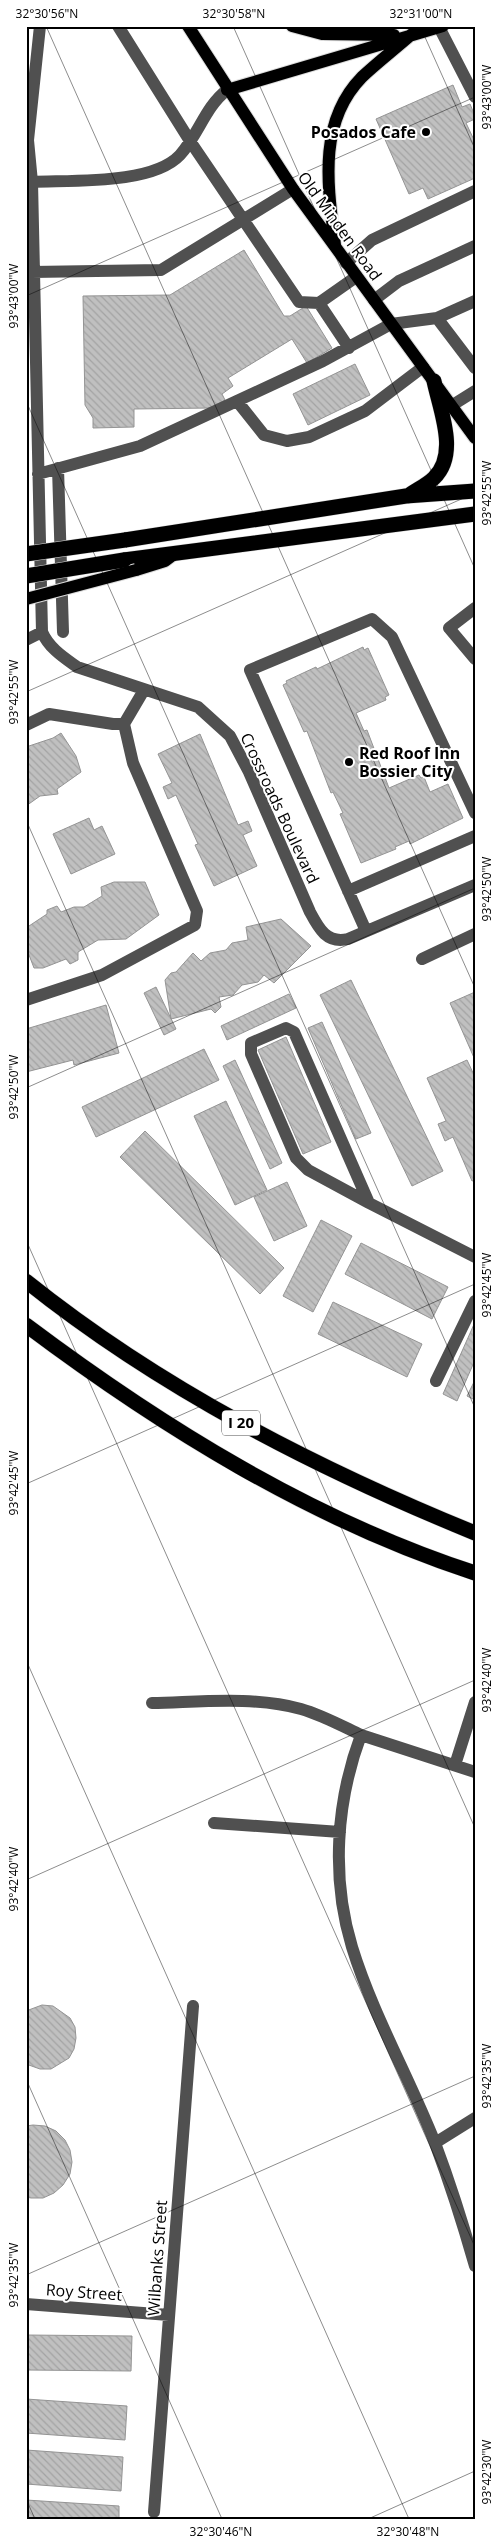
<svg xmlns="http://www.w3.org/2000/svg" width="501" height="2545" font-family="'Open Sans',sans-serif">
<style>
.building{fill:url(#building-back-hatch);stroke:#949494}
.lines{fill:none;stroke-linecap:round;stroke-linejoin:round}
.major-casing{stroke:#dbdbdb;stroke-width:14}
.highway-casing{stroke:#dbdbdb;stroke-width:16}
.minor{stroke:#505050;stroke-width:12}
.major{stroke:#000;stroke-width:12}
.highway{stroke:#000;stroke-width:15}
.major-bridge-casing{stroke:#dbdbdb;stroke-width:14;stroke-linecap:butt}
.highway-bridge-casing{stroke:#dbdbdb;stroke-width:16;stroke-linecap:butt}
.major-bridge{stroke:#000;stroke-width:12}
.highway-bridge{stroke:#000;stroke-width:15}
.ticks{fill:none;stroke:#000;stroke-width:1;stroke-opacity:0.45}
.poi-dot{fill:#000;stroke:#fff;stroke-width:2}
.labels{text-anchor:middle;stroke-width:4;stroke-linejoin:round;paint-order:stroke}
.shield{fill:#fff;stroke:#4c4c4c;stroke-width:1}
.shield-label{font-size:15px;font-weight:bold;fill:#000}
.poi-label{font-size:16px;font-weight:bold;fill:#000;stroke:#fff;text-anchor:end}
.street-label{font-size:16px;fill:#000;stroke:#fff}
.neatline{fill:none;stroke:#000;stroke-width:2}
.ticks-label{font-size:12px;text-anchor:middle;fill:#000}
</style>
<defs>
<pattern id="building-back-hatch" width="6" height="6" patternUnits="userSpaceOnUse" patternTransform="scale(1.25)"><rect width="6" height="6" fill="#c0c0c0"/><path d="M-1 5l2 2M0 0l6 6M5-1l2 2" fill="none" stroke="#a3a3a3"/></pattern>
</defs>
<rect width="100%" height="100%" fill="#fff"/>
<path class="building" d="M 453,85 L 462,107 L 470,104 L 475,116 L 475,119 L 466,123 L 475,142 L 475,178 L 428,199 L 423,188 L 409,194 L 376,119 Z
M 244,250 L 284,316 L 290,316 L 306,306 L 332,348 L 307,363 L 292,339 L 228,378 L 233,386 L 222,394 L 225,400 L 211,408 L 134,409 L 134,427 L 93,428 L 93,418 L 85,405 L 83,296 L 170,295 Z
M 355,364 L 370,395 L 308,425 L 293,394 Z
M 363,647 L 364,650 L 368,648 L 389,695 L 385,697 L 386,700 L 356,713 L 364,731 L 367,730 L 389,788 L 419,775 L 421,778 L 424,777 L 430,792 L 448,784 L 463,818 L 410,844 L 409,841 L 395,847 L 396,849 L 361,863 L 340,814 L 343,813 L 333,792 L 331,793 L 307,731 L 304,732 L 283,685 L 287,683 L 286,681 L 316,667 L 317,669 Z
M 61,733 L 76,756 L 81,772 L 57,789 L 58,794 L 40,796 L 26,806 L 26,747 L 53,738 Z
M 200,734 L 238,825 L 248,821 L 252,831 L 243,835 L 257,866 L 214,886 L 195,845 L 198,844 L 176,795 L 168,799 L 163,787 L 172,783 L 158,754 Z
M 89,818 L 94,830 L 102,826 L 115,854 L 71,874 L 53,834 Z
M 114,882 L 145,882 L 159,915 L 126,939 L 98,940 L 78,952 L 78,960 L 70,964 L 66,959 L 43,968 L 34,968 L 26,947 L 26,928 L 47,914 L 47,910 L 57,906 L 61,912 L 74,907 L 84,907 L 102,896 L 101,887 Z
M 281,919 L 311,946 L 274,983 L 264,975 L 258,982 L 242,985 L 233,995 L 219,997 L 221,1007 L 215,1013 L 211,1009 L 171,1019 L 165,980 L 171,973 L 176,972 L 193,953 L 201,961 L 210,953 L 226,950 L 232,943 L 248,940 L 246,927 Z
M 351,980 L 443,1171 L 412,1186 L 320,995 Z
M 156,987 L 176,1029 L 164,1035 L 144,993 Z
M 475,992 L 475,1060 L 450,1003 Z
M 289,994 L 296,1008 L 227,1040 L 221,1026 Z
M 106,1005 L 119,1053 L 74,1065 L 73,1060 L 26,1072 L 26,1029 Z
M 322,1022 L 371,1133 L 356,1139 L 308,1028 Z
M 286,1037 L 331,1142 L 303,1154 L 258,1050 Z
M 204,1049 L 219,1080 L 96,1137 L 82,1107 Z
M 235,1060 L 282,1163 L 270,1169 L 223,1066 Z
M 467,1060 L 475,1077 L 475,1180 L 472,1181 L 453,1137 L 445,1141 L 438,1124 L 446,1121 L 427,1078 Z
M 226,1101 L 267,1190 L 235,1205 L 194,1116 Z
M 145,1131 L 284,1268 L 260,1294 L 120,1157 Z
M 287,1182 L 307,1226 L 274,1241 L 254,1197 Z
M 321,1220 L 352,1236 L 313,1312 L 283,1296 Z
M 361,1243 L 448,1287 L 432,1319 L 345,1274 Z
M 333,1302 L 422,1344 L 407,1377 L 318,1334 Z
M 475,1322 L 475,1360 L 457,1401 L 443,1394 Z
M 475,1380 L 475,1400 L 467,1396 Z
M 42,2005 L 53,2006 L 70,2018 L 75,2027 L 76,2038 L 74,2049 L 69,2058 L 51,2069 L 40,2069 L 26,2064 L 26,2011 Z
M 33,2125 L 45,2126 L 56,2131 L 65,2140 L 70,2150 L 72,2162 L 70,2174 L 63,2185 L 54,2193 L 43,2198 L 31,2198 L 26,2197 L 26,2126 Z
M 26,2335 L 132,2336 L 131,2371 L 26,2370 Z
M 26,2399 L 127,2406 L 125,2440 L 26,2433 Z
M 26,2450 L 123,2457 L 121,2491 L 26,2484 Z
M 26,2500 L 119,2506 L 119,2519 L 26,2519 Z"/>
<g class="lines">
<defs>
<path id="major" d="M 188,26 L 293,189 L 475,438
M 292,26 L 322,34 L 394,35
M 227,90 L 443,26
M 335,245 C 328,187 317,123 362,77 C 378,62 395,49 412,34
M 136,570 L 165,561 L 173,555"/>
<path id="highway" d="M 408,496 C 416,490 427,485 434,478 C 459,454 440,410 434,381
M 125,540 L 406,496 L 475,491
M 124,560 L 475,514
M 26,1281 C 161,1389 316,1468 475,1533
M 26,1325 C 162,1427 312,1520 475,1573"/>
</defs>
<use href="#major" class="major-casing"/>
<use href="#highway" class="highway-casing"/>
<path class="minor" d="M 40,26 L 28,140 L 32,182 L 42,632 C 49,648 63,657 77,667 L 198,707 L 230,736 L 249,772 L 310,912 C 319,929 327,944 348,939 L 475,885
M 118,26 L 190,141 L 299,302 L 319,303 L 349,348
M 439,27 L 475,97
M 32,182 C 71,180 152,185 180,155 C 199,134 205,107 227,90
M 346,263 L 372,240 L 475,191
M 32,272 L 161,270 L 293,189
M 374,300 L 399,281 L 475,246
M 319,303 L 356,277
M 437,318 L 475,301
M 237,401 L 264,435 L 287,441 L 309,437 L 365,411 L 423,367
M 451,406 L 475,391
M 58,468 L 63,632
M 38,474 L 140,446 L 323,361 L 391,324 L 437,318 L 475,368
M 475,608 L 449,628 L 475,659
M 26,640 L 42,632
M 26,725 L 49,714 L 113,724 L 124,724
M 348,891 L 475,836
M 366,931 L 250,670 L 372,619 L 392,637 L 475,813
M 422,959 L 475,934
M 26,1000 L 102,975 L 195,925 L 197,911 L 133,763 L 124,724 L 144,690
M 369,1203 L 308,1170 L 296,1158 L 251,1054 L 251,1043 L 286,1028 L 294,1032 L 369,1203 L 475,1257
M 436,1381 L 475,1301
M 152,1703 C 201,1702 254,1696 301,1709 C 322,1715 342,1726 361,1735 C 336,1802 331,1878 352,1947 C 373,2015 409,2077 435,2143 C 450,2183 463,2224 475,2266
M 361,1735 L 475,1772
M 455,1765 L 475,1702
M 214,1823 L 340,1832
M 435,2143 L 475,2118
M 26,2304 L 169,2315
M 154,2512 L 193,2006"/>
<use href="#major" class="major"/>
<use href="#highway" class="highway"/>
<defs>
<path id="major-bridge" d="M 26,599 L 136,570"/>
<path id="highway-bridge" d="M 26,554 L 125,540
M 26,576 L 124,560"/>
</defs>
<use href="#major-bridge" class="major-bridge-casing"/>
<use href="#highway-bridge" class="highway-bridge-casing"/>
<use href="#major-bridge" class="major-bridge"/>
<use href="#highway-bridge" class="highway-bridge"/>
</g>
<path class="ticks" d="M 46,26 L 475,988M 233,26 L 475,569M 420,26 L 475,149M 26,296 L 475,97M 26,401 L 475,1408M 26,692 L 475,493M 26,820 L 475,1828M 26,1088 L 475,888M 26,1240 L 475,2247M 26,1484 L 475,1284M 26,1660 L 409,2519M 26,1880 L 475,1680M 26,2079 L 222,2519M 26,2275 L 475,2076M 26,2499 L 35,2519M 368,2519 L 475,2471"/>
<g class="poi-dot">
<circle cx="426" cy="132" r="5"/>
<circle cx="349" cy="762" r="5"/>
</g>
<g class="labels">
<rect class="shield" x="222" y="1410.5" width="38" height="25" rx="4"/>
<g class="shield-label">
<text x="241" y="1428">I 20</text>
</g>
<g class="poi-label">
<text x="416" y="138">Posados Cafe</text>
<text x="359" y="759" text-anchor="start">Red Roof Inn<tspan x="359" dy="18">Bossier City</tspan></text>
</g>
<g class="street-label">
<text transform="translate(340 226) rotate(54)" y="6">Old Minden Road</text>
<text transform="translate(280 808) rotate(65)" y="6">Crossroads Boulevard</text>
<text transform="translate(157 2258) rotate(-86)" y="6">Wilbanks Street</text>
<text transform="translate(84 2292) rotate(4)" y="6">Roy Street</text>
</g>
</g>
<rect width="501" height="2545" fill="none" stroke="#ffffff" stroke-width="55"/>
<rect x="28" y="28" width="446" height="2490" class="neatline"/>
<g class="ticks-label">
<text x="47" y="18">32°30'56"N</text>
<text x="234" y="18">32°30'58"N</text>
<text x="421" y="18">32°31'00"N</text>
<text transform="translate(487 97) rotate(-90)" y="4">93°43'00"W</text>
<text transform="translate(14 296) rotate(-90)" y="4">93°43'00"W</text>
<text transform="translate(487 493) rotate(-90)" y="4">93°42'55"W</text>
<text transform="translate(14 692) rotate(-90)" y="4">93°42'55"W</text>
<text transform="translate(487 889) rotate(-90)" y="4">93°42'50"W</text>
<text transform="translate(14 1087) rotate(-90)" y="4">93°42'50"W</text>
<text transform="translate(487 1285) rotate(-90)" y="4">93°42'45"W</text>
<text transform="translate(14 1483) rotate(-90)" y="4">93°42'45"W</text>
<text transform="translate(487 1680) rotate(-90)" y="4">93°42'40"W</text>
<text transform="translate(14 1879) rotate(-90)" y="4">93°42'40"W</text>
<text transform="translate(487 2076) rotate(-90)" y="4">93°42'35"W</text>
<text transform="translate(14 2275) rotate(-90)" y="4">93°42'35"W</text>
<text transform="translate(487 2472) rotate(-90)" y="4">93°42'30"W</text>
<text x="221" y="2536">32°30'46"N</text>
<text x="408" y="2536">32°30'48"N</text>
</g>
</svg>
